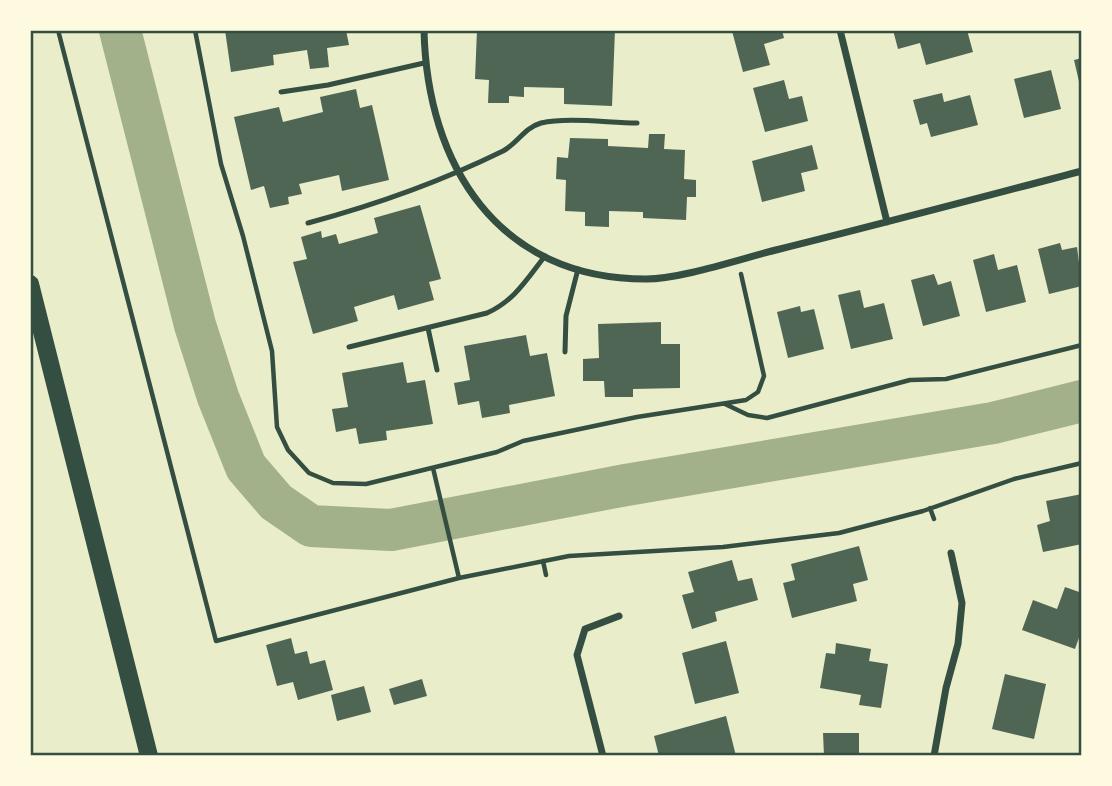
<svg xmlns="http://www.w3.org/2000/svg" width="1112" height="786" font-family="Commissioner,sans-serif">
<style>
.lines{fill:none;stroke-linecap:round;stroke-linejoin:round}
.river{stroke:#a3b18a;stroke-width:42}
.building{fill:#4f6655}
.path{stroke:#344e41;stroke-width:4.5}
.service{stroke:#344e41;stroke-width:5}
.minor{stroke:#344e41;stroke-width:7}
.primary{stroke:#344e41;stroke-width:18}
.neatline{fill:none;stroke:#344e41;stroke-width:2.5}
</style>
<rect width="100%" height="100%" fill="#e9edc9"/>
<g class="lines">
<path class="river" d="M 120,30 L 195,325 L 218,397 L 246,467 L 276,502 L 311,526 L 391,530 L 626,485 L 993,423 L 1082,401"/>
</g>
<path class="building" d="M 225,30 L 346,30 L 349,45 L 327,48 L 329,67 L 310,69 L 307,50 L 273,55 L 274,65 L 231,72 Z
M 477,30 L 615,30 L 612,106 L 564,104 L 564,88 L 524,87 L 524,97 L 509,96 L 509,103 L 488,103 L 489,80 L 475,79 Z
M 738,30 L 782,30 L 784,38 L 764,44 L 770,65 L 743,72 L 732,31 Z
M 893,30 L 967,30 L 973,52 L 926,65 L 920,43 L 898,49 Z
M 1082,58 L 1082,90 L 1081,90 L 1074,60 Z
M 1051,70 L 1061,109 L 1024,118 L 1014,79 Z
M 784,80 L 789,99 L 802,96 L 808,121 L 765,132 L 753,88 Z
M 356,89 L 360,108 L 372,105 L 389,180 L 342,191 L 339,175 L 299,184 L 302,194 L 288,197 L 289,204 L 270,208 L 264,186 L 251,190 L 234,117 L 279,107 L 283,122 L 323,112 L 320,97 Z
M 942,93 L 944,102 L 970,95 L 978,125 L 931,137 L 927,123 L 920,125 L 913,100 Z
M 649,134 L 665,134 L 664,149 L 685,150 L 684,179 L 696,180 L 696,197 L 687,197 L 686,220 L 643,218 L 643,212 L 609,211 L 609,227 L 585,226 L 585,212 L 565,211 L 566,180 L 556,179 L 557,157 L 568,158 L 570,138 L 608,139 L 608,146 L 648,148 Z
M 812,145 L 818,169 L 801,173 L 805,191 L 762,202 L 752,161 Z
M 420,205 L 441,279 L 429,282 L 434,300 L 398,310 L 394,295 L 354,307 L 358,321 L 313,334 L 293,262 L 307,259 L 301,237 L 321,231 L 322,238 L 336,234 L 339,244 L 378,233 L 374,218 Z
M 1060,243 L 1062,250 L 1077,247 L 1082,286 L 1049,294 L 1038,249 Z
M 994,254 L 998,270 L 1017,265 L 1026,302 L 986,312 L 973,260 Z
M 934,274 L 938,285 L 951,281 L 960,316 L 923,326 L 911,280 Z
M 860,290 L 864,308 L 884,303 L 893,339 L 851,349 L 838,295 Z
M 800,306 L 801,312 L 814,309 L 824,349 L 788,358 L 777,312 Z
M 661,322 L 661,344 L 680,344 L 680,388 L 633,389 L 633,397 L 605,397 L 604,381 L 583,381 L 583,359 L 599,358 L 598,324 Z
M 526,335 L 530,356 L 547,353 L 555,396 L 509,405 L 510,413 L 482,418 L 479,401 L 458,405 L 454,383 L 470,380 L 464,346 Z
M 403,362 L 407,383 L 425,380 L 433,424 L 386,431 L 387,440 L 359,444 L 356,428 L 336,432 L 332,409 L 348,407 L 342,373 Z
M 1082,494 L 1082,544 L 1043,552 L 1037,525 L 1050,521 L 1046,501 Z
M 859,546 L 868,580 L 853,584 L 857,601 L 792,618 L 783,583 L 795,580 L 791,564 Z
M 732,560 L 738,581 L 752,578 L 758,600 L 715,612 L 717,621 L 692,629 L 682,595 L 694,592 L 688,572 Z
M 1065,587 L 1082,593 L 1082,629 L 1075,649 L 1022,630 L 1033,600 L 1057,609 Z
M 291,638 L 295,654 L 307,651 L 310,664 L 325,660 L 333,690 L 298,700 L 293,682 L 277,686 L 266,645 Z
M 726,641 L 739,693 L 695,704 L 682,653 Z
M 836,643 L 871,649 L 869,661 L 888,664 L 881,708 L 859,705 L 861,695 L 820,688 L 826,653 L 835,654 Z
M 1005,674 L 1046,684 L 1034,739 L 992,729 Z
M 422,679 L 427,696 L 394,705 L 389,689 Z
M 364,686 L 371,712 L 337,721 L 331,695 Z
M 726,716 L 736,756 L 659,756 L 654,736 Z
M 823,733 L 859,733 L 859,756 L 824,756 Z"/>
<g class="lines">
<path class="path" d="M 58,30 L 216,641 L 459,578 L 569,556 L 723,547 L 839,533 L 923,511 L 1014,479 L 1082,463
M 195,30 L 221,164 L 243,236 L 272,351 L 277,427 L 288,450 L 309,473 L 333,483 L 366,484 L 497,452 L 523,441 L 637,417 L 746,400 L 758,392 L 764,376 L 741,274
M 725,404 L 748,415 L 767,418 L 910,380 L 946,379 L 1082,345
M 433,468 L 459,578
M 930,508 L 934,519
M 543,561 L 546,575"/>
<path class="service" d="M 281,92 L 328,85 L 424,63
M 308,223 C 375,205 440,182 503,151 C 518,143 524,128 541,123 C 568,117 609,123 637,123
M 428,328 L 437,370
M 349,347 L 487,313 C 514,301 527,279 545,256
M 565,352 L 566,316 L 578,269"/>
<path class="minor" d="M 424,30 C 427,165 498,279 646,279 C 682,279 743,258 780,249 C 881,224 982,197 1082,171
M 840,30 L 887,222
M 603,756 L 577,655 L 585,629 L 619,616
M 934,756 L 946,688 L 958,644 L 962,603 L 951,553"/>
<path class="primary" d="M 30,284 L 149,756"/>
</g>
<rect width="1112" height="786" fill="none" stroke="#fefae0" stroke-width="63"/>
<rect x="32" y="32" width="1048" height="722" class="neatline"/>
</svg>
